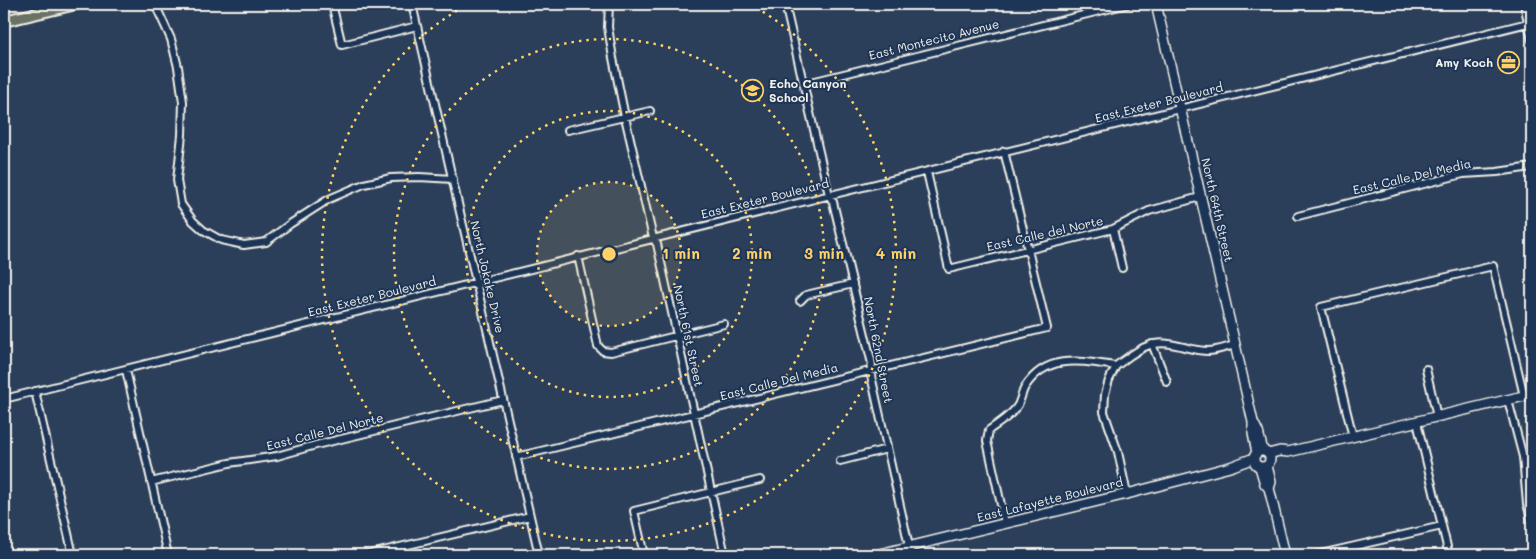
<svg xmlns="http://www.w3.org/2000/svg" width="1536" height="559" font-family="Mali,sans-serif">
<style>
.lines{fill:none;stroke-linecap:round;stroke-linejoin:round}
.street-casing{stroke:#f4f1e8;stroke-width:10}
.secondary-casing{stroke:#f4f1e8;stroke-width:12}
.primary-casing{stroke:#f4f1e8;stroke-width:14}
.street{stroke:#1d3557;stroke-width:6}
.secondary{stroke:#1d3557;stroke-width:9}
.primary{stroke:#6a7266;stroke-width:10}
.ring{fill:none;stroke:#ffd166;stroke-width:2.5;stroke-dasharray:2.5 5}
.labels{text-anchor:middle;stroke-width:4;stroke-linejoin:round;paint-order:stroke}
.street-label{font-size:12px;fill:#f4f1e8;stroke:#1d3557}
.poi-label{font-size:12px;font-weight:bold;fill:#f4f1e8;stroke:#1d3557;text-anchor:end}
.centre{fill:#ffd166;stroke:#1d3557;stroke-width:2.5}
.ring-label{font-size:15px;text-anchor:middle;font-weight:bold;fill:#ffd166;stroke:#1d3557;stroke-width:4;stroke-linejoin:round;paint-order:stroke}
</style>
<rect width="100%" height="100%" fill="#2b3f5b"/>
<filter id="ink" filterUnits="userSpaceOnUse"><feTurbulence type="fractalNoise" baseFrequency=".02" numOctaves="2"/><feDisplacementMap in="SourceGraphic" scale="10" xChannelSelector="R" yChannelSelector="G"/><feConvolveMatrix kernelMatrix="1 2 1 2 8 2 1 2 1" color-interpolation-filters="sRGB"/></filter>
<g filter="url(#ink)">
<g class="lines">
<defs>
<path id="street" d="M 155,4 L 171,39 L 178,67 L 183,102 L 182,135 L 177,180 L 181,204 L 193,221 L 203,230 L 221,240 L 244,245 L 266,242 L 290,224 L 329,199 L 364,184 L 391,178 L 419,177 L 453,179
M 332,4 L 342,45 L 417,26
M 412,4 L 539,555
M 609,4 L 608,27 L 613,58 L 625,117 L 653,238 L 657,244 L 725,555
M 785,4 L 829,195 L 833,202 L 872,364 L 870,371 L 911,555
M 1524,4 L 1532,40
M 803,84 L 1128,4
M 568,130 L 650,111
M 927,172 L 949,269 L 1113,229 L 1149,211 L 1200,197
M 1298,216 L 1463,174 L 1497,172 L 1532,167
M 1113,229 L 1122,268
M 578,256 L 598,346 L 603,351 L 611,352 L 724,324
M 800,301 L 806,295 L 853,284
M 1152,344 L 1167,382
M 1116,366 L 1109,380 L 1105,394 L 1104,412 L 1118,452 L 1127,494
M 1426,369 L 1437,417
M 126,370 L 168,555
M 35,391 L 73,555
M 4,399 L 1532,22
M 1508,400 L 1523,457 L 1527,504 L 1532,522
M 1417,422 L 1449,555
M 1353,437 L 1321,307 L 1493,266 L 1524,396
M 516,457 L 1047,328 L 1004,151
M 840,461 L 887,449
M 151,482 L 229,463 L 277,456 L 316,445 L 503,400
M 1005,523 L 987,441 L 989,430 C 999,423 1012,415 1018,405 C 1021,399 1022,392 1025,387 C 1047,353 1081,361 1116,366 C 1127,358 1137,349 1150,345 C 1170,339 1188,351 1208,351 C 1217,351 1227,347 1235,345
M 366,555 L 530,516
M 644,555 L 634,511 L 760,480
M 1316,555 L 1442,526"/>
<path id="secondary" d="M 1156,4 L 1253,422 L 1253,433 L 1257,453
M 1255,426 L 1258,432 L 1263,451
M1254 459a8 8 0 1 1 16 0a8 8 0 1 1-16 0Z
M 1268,454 L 1280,451 L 1288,452 L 1532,394
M 1267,466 L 1271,482 L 1269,488 L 1285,555
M 1260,467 L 1265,484 L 1269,488
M 875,555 L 1127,494 L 1230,467 L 1254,458"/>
<path id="primary" d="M 4,21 L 76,4"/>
</defs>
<use href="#street" class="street-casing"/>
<use href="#secondary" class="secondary-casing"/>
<use href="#primary" class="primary-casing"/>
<use href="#street" class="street"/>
<use href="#secondary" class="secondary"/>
<use href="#primary" class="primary"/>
</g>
</g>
<circle cx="609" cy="254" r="72" fill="#ffd166" fill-opacity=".12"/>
<g class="ring">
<circle cx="609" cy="254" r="72"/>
<circle cx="609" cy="254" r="143"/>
<circle cx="609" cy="254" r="215"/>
<path d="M750 4A287 287 0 1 1 468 4"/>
</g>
<defs>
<symbol id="office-ring" viewBox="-11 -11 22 22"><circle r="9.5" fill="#1d3557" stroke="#ffd166" stroke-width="1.5"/><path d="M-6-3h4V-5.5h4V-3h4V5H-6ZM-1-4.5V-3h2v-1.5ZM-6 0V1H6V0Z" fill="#ffd166"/></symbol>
<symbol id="school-ring" viewBox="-11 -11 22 22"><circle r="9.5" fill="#1d3557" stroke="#ffd166" stroke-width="1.5"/><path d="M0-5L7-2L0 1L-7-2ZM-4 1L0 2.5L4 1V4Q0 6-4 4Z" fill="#ffd166"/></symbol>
</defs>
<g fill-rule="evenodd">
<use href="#office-ring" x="1496" y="50" width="25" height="25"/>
<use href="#school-ring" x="740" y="78" width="25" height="25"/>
</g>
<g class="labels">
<g class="street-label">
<text transform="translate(934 40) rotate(-14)" y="4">East Montecito Avenue</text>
<text transform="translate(1159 103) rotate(-14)" y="4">East Exeter Boulevard</text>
<text transform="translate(1412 177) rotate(-13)" y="4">East Calle Del Media</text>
<text transform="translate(765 199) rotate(-14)" y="4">East Exeter Boulevard</text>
<text transform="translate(1217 210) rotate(77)" y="4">North 64th Street</text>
<text transform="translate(1045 234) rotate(-13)" y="4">East Calle del Norte</text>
<text transform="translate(487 277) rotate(77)" y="4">North Jokake Drive</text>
<text transform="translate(372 297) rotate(-14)" y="4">East Exeter Boulevard</text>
<text transform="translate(688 336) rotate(78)" y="4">North 61st Street</text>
<text transform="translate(878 350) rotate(79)" y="4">North 62nd Street</text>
<text transform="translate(779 382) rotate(-14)" y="4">East Calle Del Media</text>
<text transform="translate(325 432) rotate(-14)" y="4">East Calle Del Norte</text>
<text transform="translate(1050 500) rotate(-14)" y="4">East Lafayette Boulevard</text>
</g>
<g class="poi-label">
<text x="1493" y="67">Amy Koch</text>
<text x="769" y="88" text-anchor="start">Echo Canyon<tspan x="769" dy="14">School</tspan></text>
</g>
</g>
<circle cx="609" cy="254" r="8" class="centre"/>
<g class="ring-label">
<text x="681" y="259">1 min</text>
<text x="752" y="259">2 min</text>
<text x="824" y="259">3 min</text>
<text x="896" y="259">4 min</text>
</g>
<rect width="1536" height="559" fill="none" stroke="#1d3557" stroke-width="20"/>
<rect x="10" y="10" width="1516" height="539" fill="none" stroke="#f4f1e8" stroke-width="2" filter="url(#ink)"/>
</svg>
